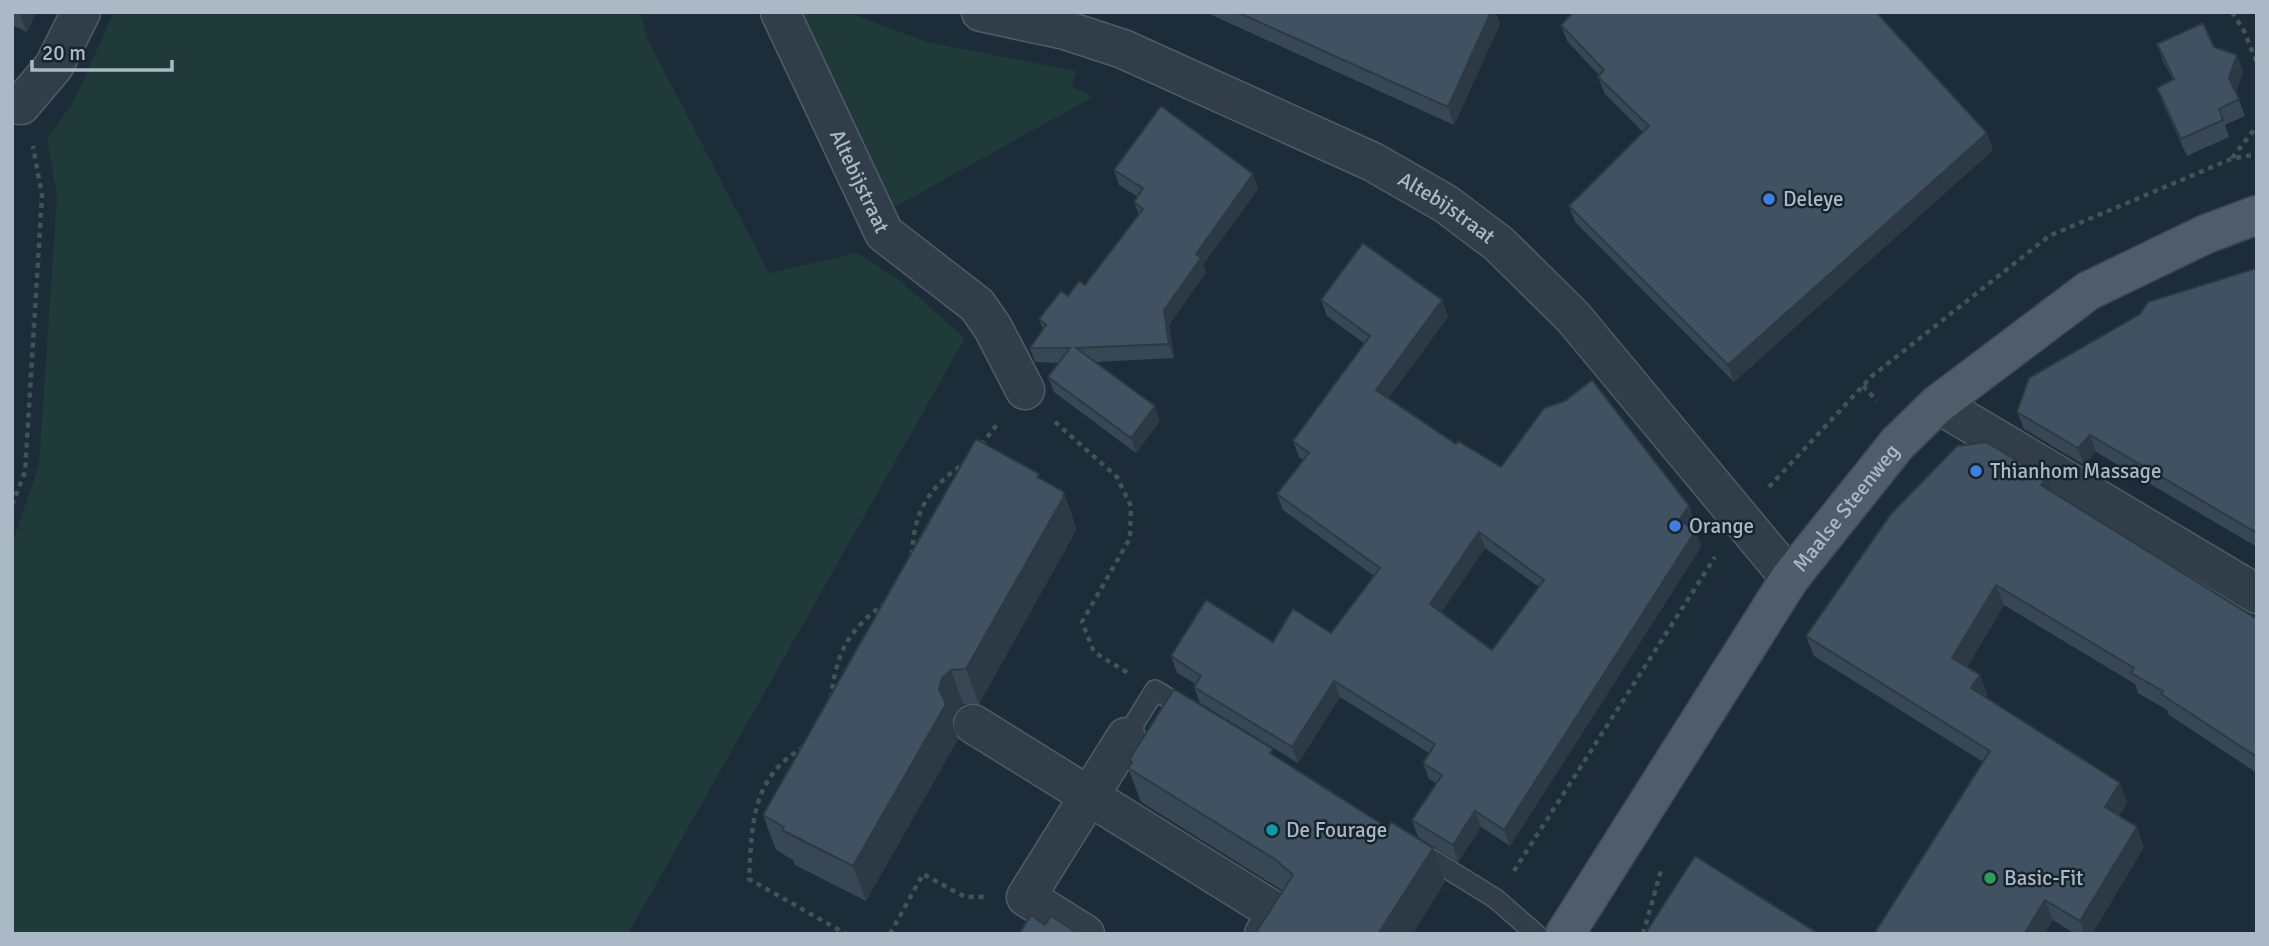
<svg xmlns="http://www.w3.org/2000/svg" width="2269" height="946" font-family="Signika,sans-serif">
<style>
.green{fill:#1f3a39}
.lines{fill:none;stroke-linecap:round;stroke-linejoin:round}
.lane-casing{stroke:#4f5c67;stroke-width:22}
.street-casing{stroke:#4f5c67;stroke-width:41}
.primary-casing{stroke:#3b4752;stroke-width:41}
.path{stroke:#3d5656;stroke-width:4.5;stroke-dasharray:5 5;stroke-linecap:butt}
.lane{stroke:#313e49;stroke-width:19}
.street{stroke:#313e49;stroke-width:38}
.primary{stroke:#4e5d69;stroke-width:38}
.wall{fill:#374753;fill-rule:evenodd}
.shaded-wall{fill:#2d3944}
.building{fill:#405261;stroke:#2d3944;stroke-width:2;fill-rule:evenodd}
.shop-dot{fill:#3f7fe0;stroke:#17232d;stroke-width:2.5}
.culture-dot{fill:#0f9aa8;stroke:#17232d;stroke-width:2.5}
.leisure-dot{fill:#2e9e5b;stroke:#17232d;stroke-width:2.5}
.labels{text-anchor:middle;stroke-width:5;stroke-linejoin:round;paint-order:stroke}
.street-label{font-size:21px;fill:#abb9c6;stroke:#17232d}
.poi-label{font-size:21px;fill:#abb9c6;stroke:#17232d;text-anchor:start}
</style>
<rect width="100%" height="100%" fill="#1d2c39"/>
<path class="green" d="M 114,12 L 640,12 L 648,40 L 769,273 L 857,253 L 899,280 L 965,338 L 628,934 L 12,934 L 12,544 L 39,465 L 57,196 L 47,139 L 74,101 Z
M 804,12 L 846,12 L 927,42 L 1076,71 L 1072,87 L 1093,97 L 895,207 L 812,46 L 803,20 Z"/>
<g class="lines">
<defs>
<path id="lane" d="M 1126,737 L 1155,690 L 1191,712
M 1417,850 L 1496,899 L 1536,934"/>
<g id="street">
<path id="s1" d="M 780,12 L 884,233 L 977,305 L 993,328 L 1025,390"/>
<path id="s2" d="M 981,12 L 1065,30 L 1123,49 L 1373,162 L 1446,204 L 1499,244 L 1573,317 L 1790,578"/>
<path d="M 12,104 L 21,105 L 54,66 L 81,12"/>
<path d="M 1938,404 L 2257,594"/>
<path d="M 973,724 L 1277,913 L 1264,934"/>
<path d="M 1085,934 L 1026,897 L 1126,737"/>
</g>
<g id="primary">
<path id="s3" d="M 1565,934 L 1790,578 L 1897,444 L 1938,404 L 2088,291 L 2206,234 L 2257,215"/>
</g>
</defs>
<use href="#lane" class="lane-casing"/>
<use href="#street" class="street-casing"/>
<use href="#primary" class="primary-casing"/>
<path class="path" d="M 2232,12 L 2244,31 L 2257,63
M 2232,158 L 2257,126
M 1863,386 L 1877,401
M 1055,422 L 1117,477 L 1131,506 L 1130,538 L 1082,622 L 1094,652 L 1128,673
M 981,445 L 999,422
M 1769,487 L 1872,376 L 2049,236 L 2231,159 L 2257,154
M 12,505 L 25,472 L 42,196 L 33,146
M 912,555 C 914,510 929,487 966,462
M 831,699 C 836,654 847,631 884,604
M 804,747 C 751,777 752,824 749,879 L 846,934
M 1514,871 L 1715,557
M 890,934 L 923,874 L 965,897 L 984,897
M 1643,934 L 1662,867"/>
<use href="#lane" class="lane"/>
<use href="#street" class="street"/>
<use href="#primary" class="primary"/>
</g>
<path class="wall" d="M 12,12 L 36,12 L 27,32 L 12,25 Z
M 1205,12 L 1496,12 L 1500,24 L 1454,125 Z
M 1561,25 L 1993,150 L 1734,382 L 1575,222 L 1569,206 L 1643,132 L 1605,94 L 1598,77 L 1600,76 L 1567,41 Z
M 2157,44 L 2214,47 L 2243,72 L 2236,93 L 2245,116 L 2225,125 L 2229,137 L 2187,156 L 2163,104 L 2157,88 L 2173,80 L 2163,61 Z
M 1114,170 L 1258,189 L 1203,265 L 1206,272 L 1169,325 L 1174,358 L 1095,362 L 1160,421 L 1136,453 L 1054,392 L 1048,377 L 1059,363 L 1035,362 L 1030,348 L 1043,329 L 1039,319 L 1068,296 L 1085,285 L 1139,215 L 1134,202 L 1138,197 L 1119,185 Z
M 2257,268 L 2257,547 L 2096,452 L 2084,465 L 2024,429 L 2017,412 Z
M 1321,300 L 1442,300 L 1448,317 L 1388,398 L 1456,444 L 1501,467 L 1689,506 L 1695,522 L 1691,528 L 1696,530 L 1701,547 L 1510,846 L 1481,827 L 1458,862 L 1418,837 L 1412,820 L 1436,783 L 1429,779 L 1423,763 L 1429,753 L 1340,697 L 1298,763 L 1200,703 L 1194,687 L 1196,684 L 1177,673 L 1171,656 L 1331,633 L 1374,576 L 1283,510 L 1277,494 L 1303,460 L 1299,457 L 1293,441 L 1365,344 L 1327,316 ZM 1485,548 L 1539,587 L 1492,650 L 1441,613 Z
M 2047,478 L 2051,491 L 2257,619 L 2257,773 L 2169,715 L 2167,710 L 2138,693 L 2135,684 L 2004,605 L 1967,667 L 1980,675 L 1987,695 L 1986,697 L 2120,783 L 2127,803 L 2119,816 L 2144,847 L 2092,934 L 2075,934 L 2053,920 L 2044,934 L 1874,934 L 1983,762 L 1814,656 L 1806,636 Z
M 1041,479 L 1076,527 L 1075,532 L 979,704 L 963,704 L 954,713 L 952,722 L 958,739 L 866,901 L 795,865 L 793,860 L 776,850 L 763,815 Z
M 1275,756 L 1445,882 L 1283,891 L 1141,802 L 1128,768 L 1130,764 L 1129,760 Z"/>
<path class="shaded-wall" d="M 22,12 L 36,12 L 27,32 L 20,15 Z
M 1491,12 L 1496,12 L 1500,24 L 1454,125 L 1448,107 Z
M 2237,55 L 2243,72 L 2235,95 L 2229,78 Z
M 1987,133 L 1993,150 L 1734,382 L 1728,365 Z
M 1253,174 L 1258,189 L 1203,265 L 1206,272 L 1169,325 L 1174,358 L 1169,344 L 1164,310 L 1196,254 Z
M 1442,300 L 1448,317 L 1382,407 L 1376,390 Z
M 1155,406 L 1160,421 L 1136,453 L 1131,438 Z
M 2090,435 L 2096,452 L 2084,465 L 2078,448 Z
M 2047,478 L 2054,499 L 2041,485 Z
M 1064,492 L 1076,527 L 1075,532 L 979,704 L 966,669 Z
M 1689,506 L 1695,522 L 1685,536 L 1679,520 Z
M 1696,530 L 1701,547 L 1510,846 L 1504,830 Z
M 1479,532 L 1485,548 L 1436,620 L 1430,604 Z
M 1996,585 L 2004,605 L 1960,678 L 1952,658 Z
M 951,670 L 963,704 L 954,713 L 952,722 L 958,739 L 866,901 L 853,866 L 942,678 Z
M 1980,675 L 1987,695 L 1979,708 L 1971,688 Z
M 1334,681 L 1340,697 L 1298,763 L 1292,747 Z
M 2120,783 L 2127,803 L 2112,827 L 2105,807 Z
M 1475,811 L 1481,827 L 1458,862 L 1453,845 Z
M 2137,827 L 2144,847 L 2092,934 L 2084,934 L 2080,921 Z
M 1433,848 L 1445,882 L 1413,934 L 1378,934 Z
M 2045,900 L 2053,920 L 2044,934 L 2024,934 Z"/>
<path class="building" d="M 1237,12 L 1491,12 L 1448,107 Z
M 1573,12 L 1876,12 L 1987,133 L 1728,365 L 1569,206 L 1649,126 L 1598,77 L 1604,70 L 1561,25 Z
M 2203,23 L 2214,47 L 2237,55 L 2229,78 L 2239,99 L 2219,109 L 2223,120 L 2181,139 L 2157,88 L 2174,79 L 2157,44 Z
M 1161,106 L 1253,174 L 1196,254 L 1201,258 L 1164,310 L 1169,344 L 1076,348 L 1155,406 L 1131,438 L 1048,377 L 1070,348 L 1030,348 L 1046,325 L 1039,319 L 1061,291 L 1068,296 L 1079,281 L 1085,285 L 1143,209 L 1134,202 L 1143,188 L 1114,170 Z
M 1363,243 L 1442,300 L 1376,390 L 1456,444 L 1458,441 L 1501,467 L 1544,408 L 1565,401 L 1592,380 L 1689,506 L 1679,520 L 1696,530 L 1504,830 L 1475,811 L 1453,845 L 1412,820 L 1442,775 L 1423,763 L 1435,744 L 1334,681 L 1292,747 L 1194,687 L 1201,676 L 1171,656 L 1206,600 L 1273,642 L 1293,609 L 1331,633 L 1380,568 L 1277,494 L 1309,453 L 1293,441 L 1370,336 L 1321,300 ZM 1479,532 L 1544,580 L 1492,650 L 1430,604 Z
M 2257,268 L 2257,533 L 2090,435 L 2078,448 L 2017,412 L 2029,378 L 2140,314 L 2148,302 Z
M 976,439 L 1039,474 L 1037,477 L 1064,492 L 1063,498 L 966,669 L 951,670 L 942,678 L 939,689 L 946,704 L 853,866 L 782,830 L 784,827 L 763,815 Z
M 1986,442 L 2047,478 L 2041,485 L 2257,619 L 2257,757 L 2161,694 L 2163,691 L 2131,673 L 2134,668 L 1996,585 L 1952,658 L 1980,675 L 1971,688 L 2120,783 L 2105,807 L 2137,827 L 2080,921 L 2045,900 L 2024,934 L 1874,934 L 1990,751 L 1806,636 L 1891,514 L 1957,446 Z
M 1174,689 L 1273,749 L 1270,753 L 1388,828 L 1391,822 L 1433,848 L 1378,934 L 1255,934 L 1293,875 L 1276,860 L 1128,768 L 1132,762 L 1129,760 Z
M 1695,856 L 1819,934 L 1645,934 Z
M 1031,915 L 1045,925 L 1051,916 L 1079,934 L 1019,934 Z"/>
<g class="shop-dot">
<circle cx="1769" cy="199" r="7"/>
<circle cx="1976" cy="471" r="7"/>
<circle cx="1675" cy="526" r="7"/>
</g>
<circle class="culture-dot" cx="1272" cy="830" r="7"/>
<circle class="leisure-dot" cx="1990" cy="878" r="7"/>
<g class="labels">
<g class="street-label">
<text dy="7" stroke="none"><textPath href="#s1" startOffset="187">Altebijstraat</textPath></text>
<text dy="7" stroke="none"><textPath href="#s2" startOffset="508">Altebijstraat</textPath></text>
<text dy="7" stroke="none"><textPath href="#s3" startOffset="511">Maalse Steenweg</textPath></text>
</g>
<g class="poi-label">
<text x="1783" y="206">Deleye</text>
<text x="1990" y="478">Thianhom Massage</text>
<text x="1689" y="533">Orange</text>
<text x="1286" y="837">De Fourage</text>
<text x="2004" y="885">Basic-Fit</text>
</g>
</g>
<rect width="2269" height="946" fill="none" stroke="#abb9c6" stroke-width="28"/>
<path d="M32 60v10h140v-10" fill="none" stroke="#abb9c6" stroke-width="3.5"/>
<text x="42" y="60" font-size="21" fill="#abb9c6" stroke="#17232d" stroke-width="5" paint-order="stroke">20 m</text>
</svg>
